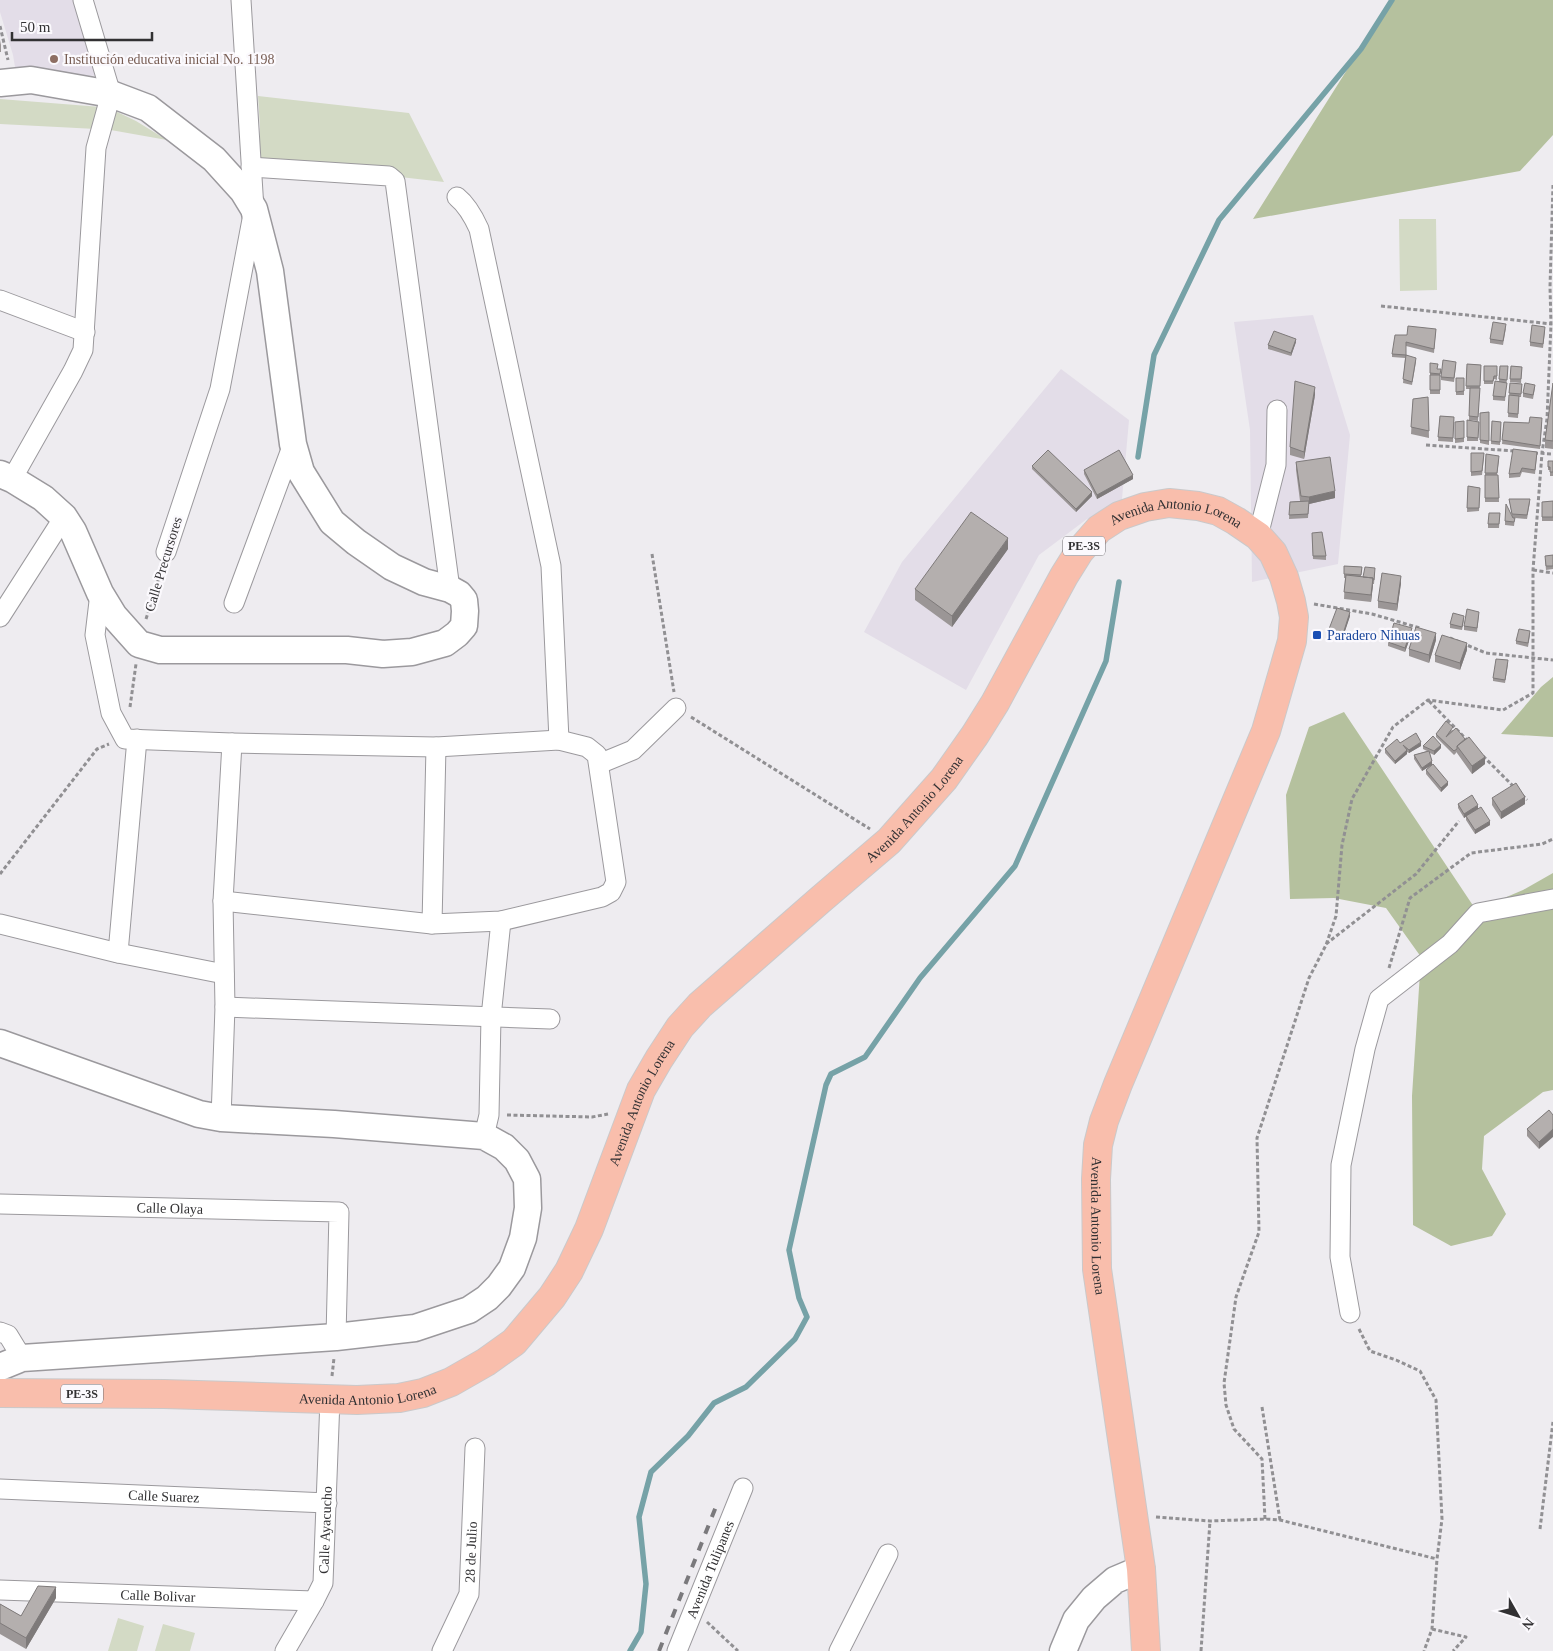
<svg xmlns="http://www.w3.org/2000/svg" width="1553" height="1651" font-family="Georgia,serif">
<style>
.built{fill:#e3dde8}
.green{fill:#d3dac5}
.forest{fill:#b5c19e}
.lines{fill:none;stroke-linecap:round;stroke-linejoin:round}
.stream{stroke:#76a2a7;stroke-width:5.5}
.street-casing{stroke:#9b999d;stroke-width:21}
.secondary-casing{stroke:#9b999d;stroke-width:29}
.highway-casing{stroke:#cac9ca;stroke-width:30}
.path{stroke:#919093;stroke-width:3;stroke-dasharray:4 2.5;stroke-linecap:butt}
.street{stroke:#fff;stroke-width:19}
.secondary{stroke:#fff;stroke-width:26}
.highway{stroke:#f9beac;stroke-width:28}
.rail{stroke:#7a797c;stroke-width:4;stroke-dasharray:9 9;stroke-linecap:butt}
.wall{fill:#9b9696}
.shaded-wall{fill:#7e7a7a}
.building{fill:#b4afae;stroke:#7e7a7a}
.education-dot{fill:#8d6e63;stroke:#fbf9fd;stroke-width:2}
.transit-dot{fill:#1a4fb4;stroke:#fbf9fd;stroke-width:2}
.labels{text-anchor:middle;stroke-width:4.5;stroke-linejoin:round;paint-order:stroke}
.shield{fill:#fbf9fd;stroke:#6e6d70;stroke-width:1}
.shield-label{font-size:12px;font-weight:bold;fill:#323133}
.education-label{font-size:14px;fill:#785e54;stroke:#fbf9fd;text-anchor:start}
.street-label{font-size:14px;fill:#323133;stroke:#fbf9fd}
.transit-label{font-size:14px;fill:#164399;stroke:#fbf9fd;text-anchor:start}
</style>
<rect width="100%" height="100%" fill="#eeecf0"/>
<path class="built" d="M 0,0 L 76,0 L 100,76 L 16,73 L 13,55 L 0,12 Z
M 1313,315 L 1350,435 L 1338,564 L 1252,582 L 1250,430 L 1234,322 Z
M 1061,369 L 1129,420 L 1121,510 L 1087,519 L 1039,555 L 966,690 L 864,632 L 902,562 Z"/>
<path class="green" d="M 258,96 L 409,113 L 444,182 L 268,162 L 259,159 L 260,127 Z
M 0,99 L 101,107 L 96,129 L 0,124 Z
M 111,109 L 136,121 L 167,140 L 105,129 Z
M 1399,219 L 1436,219 L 1437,290 L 1400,291 Z
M 118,1618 L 144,1626 L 137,1651 L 108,1651 Z
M 163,1624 L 195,1633 L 190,1651 L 155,1651 Z"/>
<path class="forest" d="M 1391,0 L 1553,0 L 1553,135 L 1520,171 L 1253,219 Z
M 1553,677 L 1553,737 L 1501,734 L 1541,687 Z
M 1344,712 L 1476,910 L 1523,890 L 1553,873 L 1553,1090 L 1543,1092 L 1484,1136 L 1482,1169 L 1506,1214 L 1492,1236 L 1451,1246 L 1413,1225 L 1412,1096 L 1421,957 L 1386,908 L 1334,898 L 1290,899 L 1286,795 L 1309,727 Z"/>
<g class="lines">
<path class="stream" d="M 1138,457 L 1154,355 L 1219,220 L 1361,49 L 1392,0
M 630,1651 L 641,1632 L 646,1584 L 639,1517 L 651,1472 L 688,1436 L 714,1403 L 746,1387 L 795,1339 L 807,1317 L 799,1298 L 789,1250 L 826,1085 L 831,1074 L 865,1057 L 920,978 L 1015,866 L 1106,661 L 1119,582"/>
<defs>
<g id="street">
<path d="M 251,167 L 389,176 L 395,181 L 450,589"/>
<path d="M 457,197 C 467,205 474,218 479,229 L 551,566 L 559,740"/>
<path d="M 0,300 L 85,332"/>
<path d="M 12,479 L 73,371 L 83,350 L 96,148 L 111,94 L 83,0"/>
<path d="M 1258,536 L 1276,465 L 1277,410"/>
<path d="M 166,552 L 220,389 L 254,209 L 241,0"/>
<path d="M 100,593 L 95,635 L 111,713 L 125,739 L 232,743 L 436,747 L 559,740 L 587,747 L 597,755 L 616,882 L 611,892 L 602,897 L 501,921 L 432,924 L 223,901"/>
<path d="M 234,603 L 293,444"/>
<path d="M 0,617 L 64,517"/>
<path d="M 599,764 L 633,750 L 676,708"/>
<path d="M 0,924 L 118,953 L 224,974"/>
<path d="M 432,924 L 436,747"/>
<path d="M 118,953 L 137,739"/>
<path d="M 225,1007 L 550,1019"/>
<path d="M 221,1118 L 225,1007 L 223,901 L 232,743"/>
<path d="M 484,1136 L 489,1115 L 491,1017 L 501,921"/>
<path id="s1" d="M 0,1204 L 339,1212 L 336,1337"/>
<path d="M 1350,1313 L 1340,1257 L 1341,1165 L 1365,1049 L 1379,999 L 1450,944 L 1478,913 L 1553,899"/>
<path d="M 0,1332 L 8,1335 L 22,1358"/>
<path id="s2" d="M 0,1489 L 327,1503"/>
<path id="s3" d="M 0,1590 L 314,1601"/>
<path id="s4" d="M 285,1651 L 314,1601 L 323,1583 L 330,1399"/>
<path id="s5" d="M 442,1651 L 469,1594 L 475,1448"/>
<path id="s6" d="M 677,1651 L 743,1488"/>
<path d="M 839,1651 L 888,1554"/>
</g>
<path id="secondary" d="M 0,83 L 31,80 L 111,94 L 148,108 L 214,159 L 243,191 L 254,209 L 270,271 L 293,444 L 301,472 L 332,522 L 356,542 L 392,567 L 424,582 L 450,589 L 459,594 L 464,600 L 465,611 L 464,626 L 457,634 L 445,643 L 412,652 L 383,654 L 347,650 L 160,650 L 139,644 L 114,616 L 100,593 L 73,531 L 64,517 L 43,498 L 12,479 L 0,474
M 0,1043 L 199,1114 L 221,1118 L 334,1124 L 484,1136 L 504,1147 L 517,1160 L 527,1179 L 528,1208 L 523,1238 L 512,1268 L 499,1286 L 487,1298 L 469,1310 L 415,1328 L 336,1337 L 22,1358 L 0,1367
M 1063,1651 L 1076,1620 L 1094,1598 L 1115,1580 L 1141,1569"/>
<g id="highway">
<path id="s7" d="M 0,1393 L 164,1394 L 357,1400 L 399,1398 L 423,1393 L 451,1382 L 486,1362 L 514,1342 L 552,1297 L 569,1271 L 589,1229 L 641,1090 L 659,1059 L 680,1027 L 700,1005 L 820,900 L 889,841 L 944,779 L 975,735 L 995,703 L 1064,576 L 1079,552 L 1099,529 L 1119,516 L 1145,507 L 1169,503 L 1198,506 L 1218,511 L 1236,521 L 1258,536 L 1273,553 L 1284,577 L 1291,601 L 1294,617 L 1292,641 L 1266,731 L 1118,1084 L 1104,1121 L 1098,1145 L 1096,1179 L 1097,1269 L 1141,1569 L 1146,1651"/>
</g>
</defs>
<use href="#street" class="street-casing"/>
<use href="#secondary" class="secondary-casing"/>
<use href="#highway" class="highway-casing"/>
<path class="path" d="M 0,26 L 8,60
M 1381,306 L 1552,324
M 1426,445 L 1515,451
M 1534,453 L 1553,454
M 652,554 L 674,692
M 1533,570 L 1553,573
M 1314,604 L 1372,614 L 1420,628
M 146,619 L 162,568
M 1450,638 L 1486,653 L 1553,660
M 1429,701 L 1468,741
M 130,707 L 136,664
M 691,717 L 870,829
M 1483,756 L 1514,787
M 1522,795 L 1527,800
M 0,874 L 97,749 L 109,744
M 1326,944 L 1416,874 L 1459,821
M 1389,968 L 1410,898 L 1471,853 L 1542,844 L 1553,839
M 507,1115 L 592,1117 L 608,1114
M 1359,1329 L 1370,1351 L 1396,1360 L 1420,1371 L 1436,1400 L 1442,1519 L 1437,1559 L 1432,1629 L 1424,1651
M 332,1376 L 334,1358
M 1262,1407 L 1280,1520
M 1156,1517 L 1210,1521 L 1265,1519 L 1280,1520 L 1437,1559
M 1265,1519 L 1262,1459 L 1234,1429 L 1226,1405 L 1224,1383 L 1236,1297 L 1259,1232 L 1257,1138 L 1309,978 L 1326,945 L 1336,916 L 1342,845 L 1352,799 L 1393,727 L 1428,700 L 1503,710 L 1533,693 L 1533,570 L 1542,453 L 1547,419 L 1551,324 L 1550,287 L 1553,185
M 1540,1529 L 1553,1422
M 707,1622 L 738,1651
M 1432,1629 L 1466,1637 L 1453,1651
M 1201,1651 L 1210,1521"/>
<use href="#street" class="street"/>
<use href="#secondary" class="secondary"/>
<use href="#highway" class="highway"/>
<path class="rail" d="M 659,1651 L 717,1504"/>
</g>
<path class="wall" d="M 0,40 L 1,45 L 1,52 L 0,52 Z
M 1506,328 L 1503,345 L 1490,343 L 1490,339 Z
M 1436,329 L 1434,353 L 1406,346 L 1406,355 L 1416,362 L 1412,385 L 1403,383 L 1405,358 L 1392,357 L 1392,354 L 1407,335 Z
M 1545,331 L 1543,348 L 1530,346 L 1530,342 Z
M 1296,342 L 1291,356 L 1268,349 L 1268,345 Z
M 1467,364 L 1481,365 L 1478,421 L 1469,420 L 1470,389 L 1466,389 Z
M 1456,365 L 1454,382 L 1441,380 L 1441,377 Z
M 1484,366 L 1497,366 L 1497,380 L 1494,379 L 1493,384 L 1484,384 Z
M 1500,366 L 1508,366 L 1505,401 L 1493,400 L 1493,396 L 1499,382 Z
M 1511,366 L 1522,367 L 1521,383 L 1510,382 Z
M 1437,369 L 1441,369 L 1440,377 L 1440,394 L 1430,394 L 1430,373 Z
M 1456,378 L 1464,378 L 1464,395 L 1456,395 Z
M 1510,383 L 1522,384 L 1521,397 L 1519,397 L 1518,418 L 1508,417 Z
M 1553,383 L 1553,449 L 1545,448 L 1545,440 Z
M 1535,388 L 1533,399 L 1523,397 L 1523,393 Z
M 1315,395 L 1304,459 L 1290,455 L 1290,447 Z
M 1428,397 L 1429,438 L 1411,434 L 1413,399 Z
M 1489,412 L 1489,445 L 1480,443 L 1480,413 Z
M 1440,416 L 1454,417 L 1453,442 L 1438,441 Z
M 1467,420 L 1479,422 L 1478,441 L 1467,441 Z
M 1464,421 L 1464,442 L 1455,443 L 1455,422 Z
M 1492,421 L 1501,422 L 1500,445 L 1491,444 Z
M 1504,422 L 1529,423 L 1542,422 L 1540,449 L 1502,444 Z
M 1471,453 L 1484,457 L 1482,475 L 1471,476 Z
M 1486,454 L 1499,460 L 1497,475 L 1498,475 L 1499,502 L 1485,502 L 1485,475 Z
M 1537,455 L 1535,474 L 1522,472 L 1520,477 L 1509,478 L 1509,474 Z
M 1548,461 L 1553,461 L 1553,476 L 1550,476 L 1550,470 L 1548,470 Z
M 1296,462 L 1335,498 L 1309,504 L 1308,518 L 1289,519 L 1290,502 L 1300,501 L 1296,470 Z
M 1032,466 L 1092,496 L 1076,512 L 1032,469 Z
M 1084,470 L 1133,479 L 1097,499 L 1084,474 Z
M 1468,486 L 1480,488 L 1479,511 L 1467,512 Z
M 1509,499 L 1530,502 L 1527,519 L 1515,518 L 1514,526 L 1505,525 L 1505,521 L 1512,516 Z
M 1553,501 L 1553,521 L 1542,521 L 1542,502 Z
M 1500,513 L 1499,528 L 1488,528 L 1488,524 Z
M 1312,533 L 1326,556 L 1326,560 L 1313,559 Z
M 1008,549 L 952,627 L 915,600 L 915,589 Z
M 1553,555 L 1553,569 L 1546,570 L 1545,559 Z
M 1344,566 L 1362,567 L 1361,576 L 1363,577 L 1375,572 L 1374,584 L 1373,584 L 1371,602 L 1344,599 L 1345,578 L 1344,578 Z
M 1401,583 L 1397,611 L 1378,608 L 1378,601 Z
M 1479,615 L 1477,632 L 1464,630 L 1464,626 Z
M 1350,616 L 1343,637 L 1329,633 L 1329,629 Z
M 1464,620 L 1462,630 L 1450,628 L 1450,624 Z
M 1412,632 L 1405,652 L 1388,646 L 1388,642 Z
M 1530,635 L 1528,647 L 1516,644 L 1516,641 Z
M 1436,640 L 1429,663 L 1409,656 L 1409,649 Z
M 1467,650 L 1460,670 L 1435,662 L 1435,655 Z
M 1508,664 L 1505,683 L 1493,681 L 1493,678 Z
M 1453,730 L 1485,764 L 1472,774 L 1457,753 L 1457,752 L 1454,755 L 1436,737 L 1436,734 Z
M 1400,743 L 1421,746 L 1409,753 L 1407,752 L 1407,754 L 1395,764 L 1385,753 L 1385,749 Z
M 1423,746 L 1441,748 L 1434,755 L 1430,753 L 1432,765 L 1448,785 L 1441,792 L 1426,774 L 1426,770 L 1431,765 L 1422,771 L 1414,759 L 1414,755 L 1427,751 L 1423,749 Z
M 1492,798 L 1525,804 L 1501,819 L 1492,805 Z
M 1458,804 L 1478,809 L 1464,818 L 1458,808 Z
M 1466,816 L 1490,825 L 1475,834 L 1466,820 Z
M 1549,1110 L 1539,1149 L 1527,1136 L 1527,1129 Z
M 56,1598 L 26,1649 L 0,1634 L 0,1604 L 21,1616 Z"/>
<path class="shaded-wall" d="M 1296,339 L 1296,342 L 1291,356 L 1291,353 Z
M 1315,387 L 1315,395 L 1304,459 L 1304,452 Z
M 1133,475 L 1133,479 L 1097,499 L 1097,495 Z
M 1335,491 L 1335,498 L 1309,504 L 1309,497 Z
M 1092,492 L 1092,496 L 1076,512 L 1076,509 Z
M 1008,538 L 1008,549 L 952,627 L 952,616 Z
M 1401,576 L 1401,583 L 1397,611 L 1397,604 Z
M 1373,578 L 1373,585 L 1371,602 L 1371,595 Z
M 1350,612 L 1350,616 L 1343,637 L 1343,634 Z
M 1412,628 L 1412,632 L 1405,652 L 1405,648 Z
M 1436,633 L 1436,640 L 1429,663 L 1429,655 Z
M 1467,643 L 1467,650 L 1460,670 L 1460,663 Z
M 1421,742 L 1421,746 L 1409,753 L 1409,750 Z
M 1441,745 L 1441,748 L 1434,755 L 1434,751 Z
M 1407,750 L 1407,754 L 1395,764 L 1395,761 Z
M 1485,757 L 1485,764 L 1472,774 L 1472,766 Z
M 1432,761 L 1432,765 L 1422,771 L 1422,768 Z
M 1448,782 L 1448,785 L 1441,792 L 1441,788 Z
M 1525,797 L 1525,804 L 1501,819 L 1501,812 Z
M 1478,805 L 1478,809 L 1464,818 L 1464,814 Z
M 1490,821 L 1490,825 L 1475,834 L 1475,830 Z
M 1553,1129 L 1553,1137 L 1539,1149 L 1539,1142 Z
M 56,1587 L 56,1598 L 26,1649 L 26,1638 Z"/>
<path class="building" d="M 1493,322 L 1506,324 L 1503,341 L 1490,339 Z
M 1532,325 L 1545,327 L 1543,344 L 1530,342 Z
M 1408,326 L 1436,329 L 1434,349 L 1406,342 L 1406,355 L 1392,354 L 1395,335 L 1407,335 Z
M 1274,331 L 1296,339 L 1291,353 L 1268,345 Z
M 1406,355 L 1416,358 L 1412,382 L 1403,379 Z
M 1443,360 L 1456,362 L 1454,378 L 1441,377 Z
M 1430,363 L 1438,364 L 1437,369 L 1441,369 L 1440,374 L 1430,373 Z
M 1467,364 L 1481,365 L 1480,386 L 1466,386 Z
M 1484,366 L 1497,366 L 1497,376 L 1494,376 L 1493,381 L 1484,381 Z
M 1500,366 L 1508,366 L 1507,380 L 1499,379 Z
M 1511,366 L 1522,367 L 1521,379 L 1510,379 Z
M 1430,375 L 1440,375 L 1440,390 L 1430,390 Z
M 1456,378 L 1464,378 L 1464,391 L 1456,392 Z
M 1295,381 L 1315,387 L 1304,452 L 1290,447 Z
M 1495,381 L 1507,383 L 1505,397 L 1493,396 Z
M 1510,383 L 1522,384 L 1521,394 L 1509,393 Z
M 1525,383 L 1535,385 L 1533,395 L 1523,393 Z
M 1553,383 L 1553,441 L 1545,440 Z
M 1470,388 L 1480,388 L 1478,417 L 1469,416 Z
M 1509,395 L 1519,396 L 1518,414 L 1508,413 Z
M 1428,397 L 1429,431 L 1411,427 L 1413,399 Z
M 1489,412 L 1489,441 L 1480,440 L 1480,413 Z
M 1440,416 L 1454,417 L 1453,438 L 1438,437 Z
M 1530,417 L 1542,418 L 1540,446 L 1502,440 L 1504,422 L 1529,423 Z
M 1467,420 L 1479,422 L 1478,438 L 1467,437 Z
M 1464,421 L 1464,438 L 1455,439 L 1455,422 Z
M 1492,421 L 1501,422 L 1500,442 L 1491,441 Z
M 1513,449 L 1537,452 L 1535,470 L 1522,468 L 1520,473 L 1509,474 Z
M 1048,450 L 1092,492 L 1076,509 L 1032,466 Z
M 1119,450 L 1133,475 L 1097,495 L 1084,470 Z
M 1471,453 L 1484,453 L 1482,471 L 1471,472 Z
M 1486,454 L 1499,456 L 1497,473 L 1485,473 Z
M 1330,457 L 1335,491 L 1309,497 L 1301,496 L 1296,462 Z
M 1548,461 L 1553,461 L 1553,472 L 1550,472 L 1550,467 L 1548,467 Z
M 1485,475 L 1498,475 L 1499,498 L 1485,498 Z
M 1468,486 L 1480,488 L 1479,508 L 1467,508 Z
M 1509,499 L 1530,499 L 1527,515 L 1512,514 Z
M 1309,501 L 1308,514 L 1289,515 L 1290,502 Z
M 1553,501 L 1553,517 L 1542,517 L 1542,502 Z
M 1506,504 L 1513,518 L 1515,518 L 1514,522 L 1505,521 Z
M 971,512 L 1008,538 L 952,616 L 915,589 Z
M 1489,513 L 1500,513 L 1499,524 L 1488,524 Z
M 1322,532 L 1326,556 L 1313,556 L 1312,533 Z
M 1553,555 L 1553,566 L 1546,566 L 1545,556 Z
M 1344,566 L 1362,567 L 1361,575 L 1344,574 Z
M 1365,567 L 1375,568 L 1374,580 L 1373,580 L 1373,578 L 1363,577 Z
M 1382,573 L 1401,576 L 1397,604 L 1378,601 Z
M 1346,575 L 1373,578 L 1371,595 L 1344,592 Z
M 1337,608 L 1350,612 L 1343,634 L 1329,629 Z
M 1467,609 L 1479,612 L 1477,628 L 1464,626 Z
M 1453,613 L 1464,616 L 1462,627 L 1450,624 Z
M 1394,623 L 1412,628 L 1405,648 L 1388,642 Z
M 1416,627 L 1436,633 L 1429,655 L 1409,649 Z
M 1519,629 L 1530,631 L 1528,643 L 1516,641 Z
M 1442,635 L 1467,643 L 1460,663 L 1435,655 Z
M 1496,659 L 1508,660 L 1505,680 L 1493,678 Z
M 1446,721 L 1453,727 L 1446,737 L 1456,728 L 1465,739 L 1457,746 L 1457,749 L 1454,751 L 1436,734 Z
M 1416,733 L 1421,742 L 1409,750 L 1403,745 L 1407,750 L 1395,761 L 1385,749 L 1397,739 L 1400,743 Z
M 1433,736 L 1441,745 L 1434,751 L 1423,746 Z
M 1469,737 L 1485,757 L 1472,766 L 1457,746 Z
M 1429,751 L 1432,761 L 1422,768 L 1414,755 Z
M 1433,764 L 1448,782 L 1441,788 L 1426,770 Z
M 1516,783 L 1525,797 L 1501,812 L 1492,798 Z
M 1472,795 L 1478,805 L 1464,814 L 1458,804 Z
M 1481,807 L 1490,821 L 1475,830 L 1466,816 Z
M 1549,1110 L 1553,1115 L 1553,1129 L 1539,1142 L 1527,1129 Z
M 38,1586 L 56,1587 L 26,1638 L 0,1623 L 0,1604 L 21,1616 Z"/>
<circle class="education-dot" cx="54" cy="59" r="5"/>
<rect class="transit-dot" x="1312" y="630" width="10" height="10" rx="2.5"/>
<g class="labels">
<g class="shield">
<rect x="1063" y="536.5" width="42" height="19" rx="4"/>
<rect x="61" y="1384.5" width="42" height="19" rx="4"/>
</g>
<g class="shield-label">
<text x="1084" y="550">PE-3S</text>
<text x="82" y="1398">PE-3S</text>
</g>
<g class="education-label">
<text x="64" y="64">Institución educativa inicial No. 1198</text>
</g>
<g class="street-label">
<text dy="5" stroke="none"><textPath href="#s7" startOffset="1628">Avenida Antonio Lorena</textPath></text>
<text transform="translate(163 564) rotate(-73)" y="5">Calle Precursores</text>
<text dy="5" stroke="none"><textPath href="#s7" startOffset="1208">Avenida Antonio Lorena</textPath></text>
<text dy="5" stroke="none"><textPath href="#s7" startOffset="802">Avenida Antonio Lorena</textPath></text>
<text dy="5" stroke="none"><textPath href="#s1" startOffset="170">Calle Olaya</textPath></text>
<text dy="5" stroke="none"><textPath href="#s7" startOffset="2454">Avenida Antonio Lorena</textPath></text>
<text dy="5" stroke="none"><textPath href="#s7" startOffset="368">Avenida Antonio Lorena</textPath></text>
<text dy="5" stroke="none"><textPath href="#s2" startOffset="164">Calle Suarez</textPath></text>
<text dy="5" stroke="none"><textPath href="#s4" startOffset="131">Calle Ayacucho</textPath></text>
<text dy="5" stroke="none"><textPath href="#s5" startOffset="105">28 de Julio</textPath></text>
<text dy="5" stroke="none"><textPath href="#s6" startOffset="88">Avenida Tulipanes</textPath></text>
<text dy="5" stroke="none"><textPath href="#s3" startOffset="158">Calle Bolivar</textPath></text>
</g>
<g class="transit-label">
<text x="1327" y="640">Paradero Nihuas</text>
</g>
</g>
<g transform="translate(1518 1616) rotate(129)" stroke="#fbf9fd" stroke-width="4" paint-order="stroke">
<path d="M0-4L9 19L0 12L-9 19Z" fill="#323133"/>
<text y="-8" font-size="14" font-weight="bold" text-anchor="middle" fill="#323133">N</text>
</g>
<path d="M12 32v8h140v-8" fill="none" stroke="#323133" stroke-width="2.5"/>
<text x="20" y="32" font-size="15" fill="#323133" stroke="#fbf9fd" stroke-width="4" paint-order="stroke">50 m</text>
</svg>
